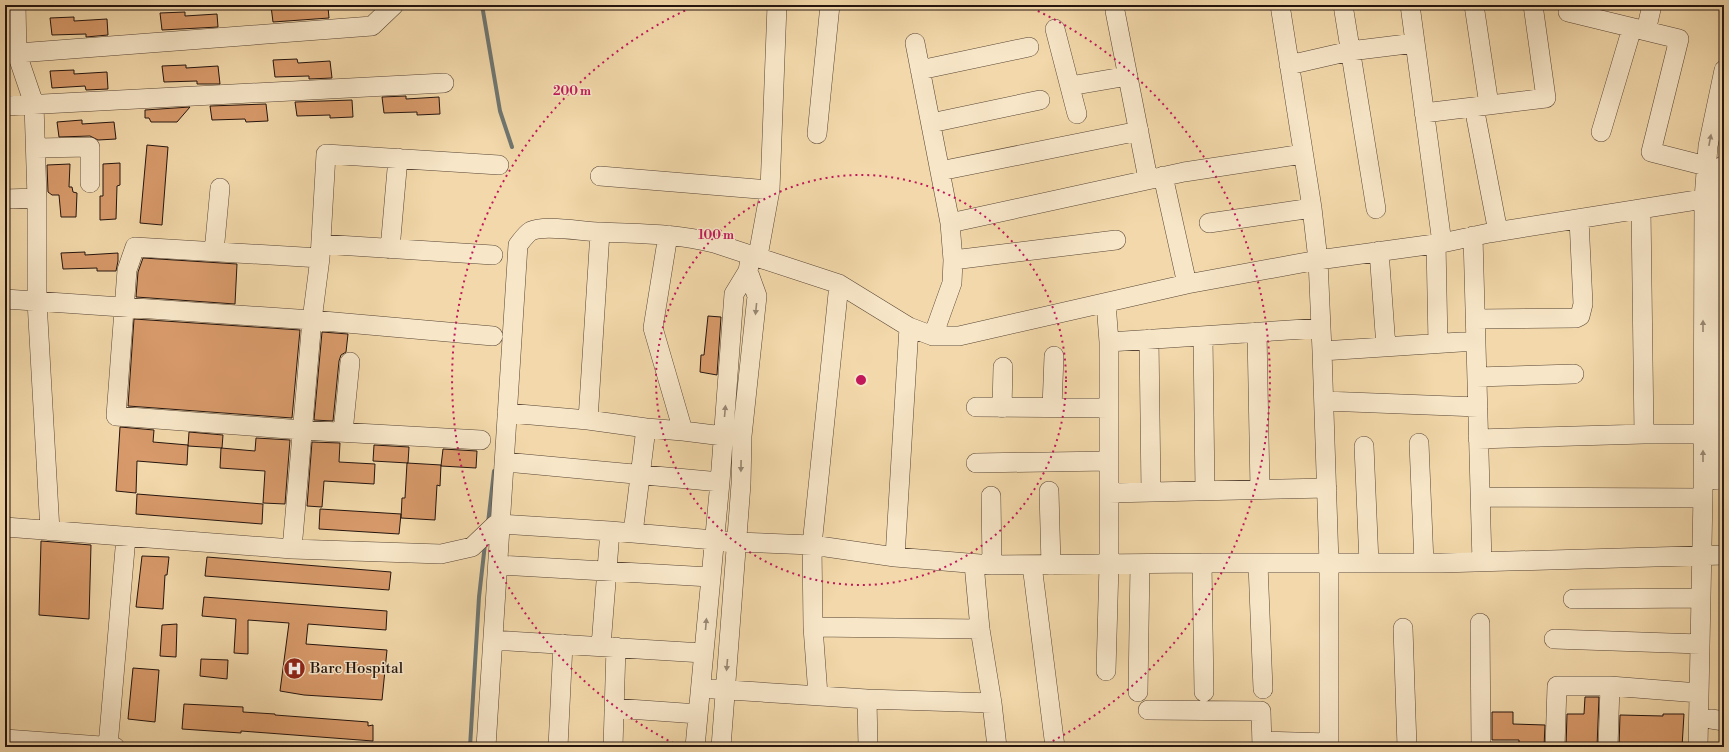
<svg xmlns="http://www.w3.org/2000/svg" width="1729" height="752" font-family="'Libre Bodoni',serif">
<style>
.lines{fill:none;stroke-linecap:round;stroke-linejoin:round}
.stream{stroke:#6e7672;stroke-width:4}
.building{fill:#d89a6a;stroke:#24140e}
.minor-casing{stroke:#584535;stroke-width:20}
.minor{stroke:#f7e6c8;stroke-width:19}
.oneway{fill:#988874}
.ring{fill:none;stroke:#c2185b;stroke-width:2;stroke-dasharray:2 4}
.labels{text-anchor:middle;stroke-width:3;stroke-linejoin:round;paint-order:stroke}
.poi-label{font-size:15px;fill:#24140e;stroke:#f7e6c8;text-anchor:start}
.centre{fill:#c2185b;stroke:#f7e6c8;stroke-width:2}
.ring-label{font-size:12px;text-anchor:middle;font-weight:bold;fill:#c2185b;stroke:#f7e6c8;stroke-width:3;stroke-linejoin:round;paint-order:stroke}
</style>
<rect width="100%" height="100%" fill="#f2d8aa"/>
<filter id="stains"><feTurbulence type="fractalNoise" baseFrequency=".005" numOctaves="4"/><feColorMatrix values="0 0 0 0 .2 0 0 0 0 .09 0 0 0 0 .02 0 0 0 .5 -.17"/></filter>
<radialGradient id="worn" r=".72"><stop offset=".6" stop-color="#630" stop-opacity="0"/><stop offset="1" stop-color="#630" stop-opacity=".3"/></radialGradient>
<g class="lines">
<path class="stream" d="M 482,5 L 500,111 L 512,147
M 488,523 L 494,471
M 470,747 L 479,597 L 485,544"/>
</g>
<path class="building" d="M 296,5 L 296,8 L 328,7 L 329,18 L 273,22 L 271,6 Z
M 185,12 L 185,16 L 217,14 L 218,27 L 162,30 L 160,13 Z
M 74,17 L 74,21 L 107,19 L 108,35 L 86,37 L 86,34 L 52,35 L 50,18 Z
M 297,59 L 298,63 L 330,61 L 332,78 L 309,79 L 309,76 L 275,77 L 273,60 Z
M 186,65 L 186,68 L 218,66 L 220,84 L 197,84 L 197,81 L 164,82 L 162,66 Z
M 74,70 L 74,74 L 107,72 L 108,89 L 86,90 L 85,86 L 52,88 L 50,71 Z
M 406,96 L 406,99 L 439,97 L 440,114 L 417,115 L 417,112 L 384,113 L 382,97 Z
M 352,100 L 353,117 L 330,118 L 330,115 L 297,116 L 295,102 Z
M 266,104 L 268,121 L 246,122 L 245,119 L 212,120 L 210,106 Z
M 190,107 L 177,122 L 151,122 L 149,118 L 145,118 L 145,110 Z
M 82,120 L 82,124 L 114,122 L 116,139 L 98,140 L 90,136 L 59,137 L 57,122 Z
M 147,145 L 168,147 L 162,225 L 140,223 Z
M 120,163 L 120,185 L 117,186 L 116,219 L 100,220 L 100,196 L 103,196 L 103,164 Z
M 70,164 L 69,187 L 72,187 L 73,192 L 77,193 L 76,217 L 61,217 L 59,195 L 52,195 L 48,192 L 47,165 Z
M 85,252 L 85,255 L 118,253 L 118,261 L 116,271 L 97,271 L 97,268 L 63,269 L 61,253 Z
M 143,258 L 237,264 L 235,304 L 136,297 L 138,272 Z
M 708,316 L 721,317 L 717,375 L 700,372 L 701,355 L 704,355 Z
M 134,319 L 300,330 L 292,418 L 128,406 Z
M 322,332 L 348,334 L 346,352 L 341,355 L 339,361 L 333,421 L 314,420 Z
M 120,427 L 154,430 L 153,442 L 188,445 L 187,465 L 137,461 L 136,493 L 116,491 Z
M 189,432 L 223,435 L 222,448 L 188,446 Z
M 256,438 L 290,440 L 285,504 L 263,503 L 265,471 L 220,468 L 221,448 L 255,451 Z
M 312,442 L 340,443 L 339,462 L 375,464 L 374,484 L 324,481 L 322,507 L 307,506 Z
M 374,445 L 409,447 L 408,463 L 373,461 Z
M 443,449 L 477,451 L 476,468 L 441,466 Z
M 407,463 L 441,465 L 440,486 L 437,485 L 435,520 L 401,518 L 402,498 L 405,498 Z
M 137,494 L 263,504 L 262,524 L 136,514 Z
M 320,509 L 401,514 L 399,534 L 319,529 Z
M 41,541 L 91,545 L 89,619 L 39,615 Z
M 142,556 L 169,557 L 167,575 L 165,575 L 163,609 L 136,607 Z
M 207,557 L 391,572 L 389,590 L 205,576 Z
M 204,597 L 387,611 L 386,630 L 308,624 L 306,644 L 387,650 L 382,700 L 304,695 L 280,691 L 289,623 L 248,620 L 248,654 L 234,653 L 236,619 L 202,616 Z
M 177,624 L 176,657 L 160,656 L 162,625 Z
M 201,659 L 228,660 L 227,679 L 200,676 Z
M 133,668 L 159,670 L 155,722 L 128,719 Z
M 1585,697 L 1599,697 L 1597,747 L 1566,747 L 1567,714 L 1584,714 Z
M 184,704 L 243,707 L 243,712 L 275,714 L 275,715 L 368,722 L 368,726 L 373,725 L 373,741 L 241,731 L 241,733 L 182,729 Z
M 1492,712 L 1513,712 L 1513,724 L 1545,725 L 1544,747 L 1519,747 L 1519,740 L 1492,740 Z
M 1663,714 L 1684,714 L 1682,747 L 1619,747 L 1620,715 L 1663,716 Z"/>
<g class="lines">
<defs>
<path id="minor" d="M 16,5 L 17,54 L 34,104 L 37,198 L 37,301 L 50,531
M 1280,5 L 1312,208 L 1318,260 L 1322,351 L 1329,563 L 1329,747
M 1343,5 L 1376,209
M 1410,5 L 1442,243
M 1474,5 L 1489,105
M 1115,11 L 1148,179
M 1568,12 L 1679,39 L 1651,152 L 1718,169
M 1055,29 L 1077,114
M 1646,31 L 1652,5
M 915,43 L 950,223 L 953,260 L 952,283 L 933,336
M 5,54 L 372,26 L 394,5
M 1289,65 L 1350,51 L 1415,43
M 920,70 L 1029,47
M 1070,86 L 1128,76
M 5,106 L 444,83
M 1474,107 L 1498,232
M 1424,113 L 1546,98 L 1533,5
M 931,123 L 1040,100
M 1601,132 L 1632,28
M 817,134 L 830,5
M 36,148 L 90,147 L 90,183
M 940,171 L 1139,131
M 600,176 L 770,190
M 1163,176 L 1187,284
M 5,199 L 37,198
M 1641,209 L 1644,434
M 950,223 L 1184,172 L 1303,154
M 1209,223 L 1312,208
M 668,235 L 653,328 L 683,431
M 1473,236 L 1482,562
M 1436,243 L 1438,343
M 321,244 L 493,255
M 390,249 L 398,158
M 1379,251 L 1386,347
M 214,252 L 220,188
M 758,256 L 770,190 L 777,5
M 320,258 L 135,247 L 127,270 L 116,416 L 302,430 L 481,440
M 953,260 L 1116,240
M 839,284 L 812,545 L 813,627 L 980,629
M 5,299 L 312,320 L 493,336
M 1475,319 L 1576,318 L 1580,316 L 1583,304 L 1579,219
M 1257,332 L 1260,489
M 1203,336 L 1205,491
M 1149,339 L 1151,492
M 1109,342 L 1320,328
M 1322,351 L 1476,341
M 1477,377 L 1574,374
M 1324,401 L 1478,407
M 976,407 L 1109,408
M 1002,408 L 1003,367
M 1052,408 L 1054,356
M 507,413 L 588,420 L 646,428 L 683,431 L 723,436
M 588,420 L 600,232
M 343,432 L 350,362
M 1478,439 L 1644,434 L 1703,434
M 1419,443 L 1424,563
M 1364,446 L 1369,563
M 505,462 L 720,482
M 976,463 L 1109,461
M 1715,480 L 1720,322 L 1720,251 L 1724,165
M 1049,491 L 1051,565
M 1109,493 L 1327,488
M 991,496 L 992,565
M 1480,497 L 1703,498
M 5,527 L 292,549 L 441,554 L 472,547 L 495,525 L 501,524 L 610,531 L 737,542 L 812,545 L 895,557 L 992,565 L 1202,563 L 1441,563 L 1724,555
M 633,533 L 646,428
M 292,549 L 312,320 L 320,258 L 326,154 L 499,165
M 895,557 L 909,327
M 1202,563 L 1204,692
M 974,564 L 980,629 L 992,703 L 997,747
M 1258,564 L 1263,689
M 498,565 L 710,577
M 1032,565 L 1055,747
M 1573,599 L 1701,598
M 1480,623 L 1481,747
M 813,627 L 818,695
M 1403,628 L 1407,747
M 1554,639 L 1700,644
M 493,640 L 703,653
M 601,646 L 610,531
M 1106,671 L 1109,565 L 1109,342 L 1106,303
M 713,689 L 867,699 L 992,703
M 1138,692 L 1140,564
M 867,699 L 868,747
M 614,708 L 698,714
M 1148,710 L 1261,711 L 1262,747
M 1711,719 L 1724,721
M 5,739 L 115,747
M 1262,741 L 1329,743
M 108,746 L 126,537
M 486,747 L 518,245 C 522,240 526,234 531,231 C 545,224 584,232 601,232 C 639,234 676,233 714,243 L 839,284 L 909,327 L 933,336 L 959,336 L 1187,284 L 1318,260 L 1442,243 L 1489,233 L 1722,196
M 558,747 L 563,644
M 613,747 L 616,647
M 695,747 L 720,482 L 734,294 L 748,271 L 751,254
M 721,747 L 741,484 L 742,436 L 757,296 L 748,271
M 1555,747 L 1557,686 L 1610,686 L 1699,693
M 1608,747 L 1610,686
M 1698,747 L 1703,495 L 1704,199 L 1708,146 L 1724,70"/>
</defs>
<use href="#minor" class="minor-casing"/>
<use href="#minor" class="minor"/>
</g>
<defs><path id="oneway-solid" d="M-6-.8H1V-3.2L6.5 0L1 3.2V.8H-6Z"/></defs>
<g class="oneway">
<use href="#oneway-solid" transform="translate(1710 140) rotate(-79)"/>
<use href="#oneway-solid" transform="translate(756 309) rotate(96)"/>
<use href="#oneway-solid" transform="translate(1703 326) rotate(-90)"/>
<use href="#oneway-solid" transform="translate(725 411) rotate(-85)"/>
<use href="#oneway-solid" transform="translate(1703 456) rotate(-90)"/>
<use href="#oneway-solid" transform="translate(741 466) rotate(91)"/>
<use href="#oneway-solid" transform="translate(706 624) rotate(-85)"/>
<use href="#oneway-solid" transform="translate(727 665) rotate(95)"/>
</g>
<g class="ring">
<circle cx="861" cy="380" r="205"/>
<path d="M679 746A409 409 0 0 1 695 6M1027 6A409 409 0 0 1 1043 746"/>
</g>
<defs>
<symbol id="hospital-disc" viewBox="-11 -11 22 22"><circle r="9.5" fill="#8f2418" stroke="#f7e6c8"/><path d="M-5-5h3v3.5h4V-5h3V5h-3V1.5h-4V5h-3Z" fill="#fff"/></symbol>
</defs>
<g fill-rule="evenodd">
<use href="#hospital-disc" x="282" y="656" width="25" height="25"/>
</g>
<g class="labels">
<g class="poi-label">
<text x="310" y="673">Barc Hospital</text>
</g>
</g>
<circle cx="861" cy="380" r="6" class="centre"/>
<g class="ring-label">
<text x="572" y="95">200 m</text>
<text x="716" y="239">100 m</text>
</g>
<rect width="1729" height="752" fill="none" stroke="#f2d8aa" stroke-width="20"/>
<rect x="6" y="6" width="1717" height="740" fill="none" stroke="#24140e" stroke-width="2"/>
<rect x="10" y="10" width="1709" height="732" fill="none" stroke="#24140e"/>
<rect width="100%" height="100%" filter="url(#stains)"/>
<rect width="100%" height="100%" fill="url(#worn)"/>
</svg>
